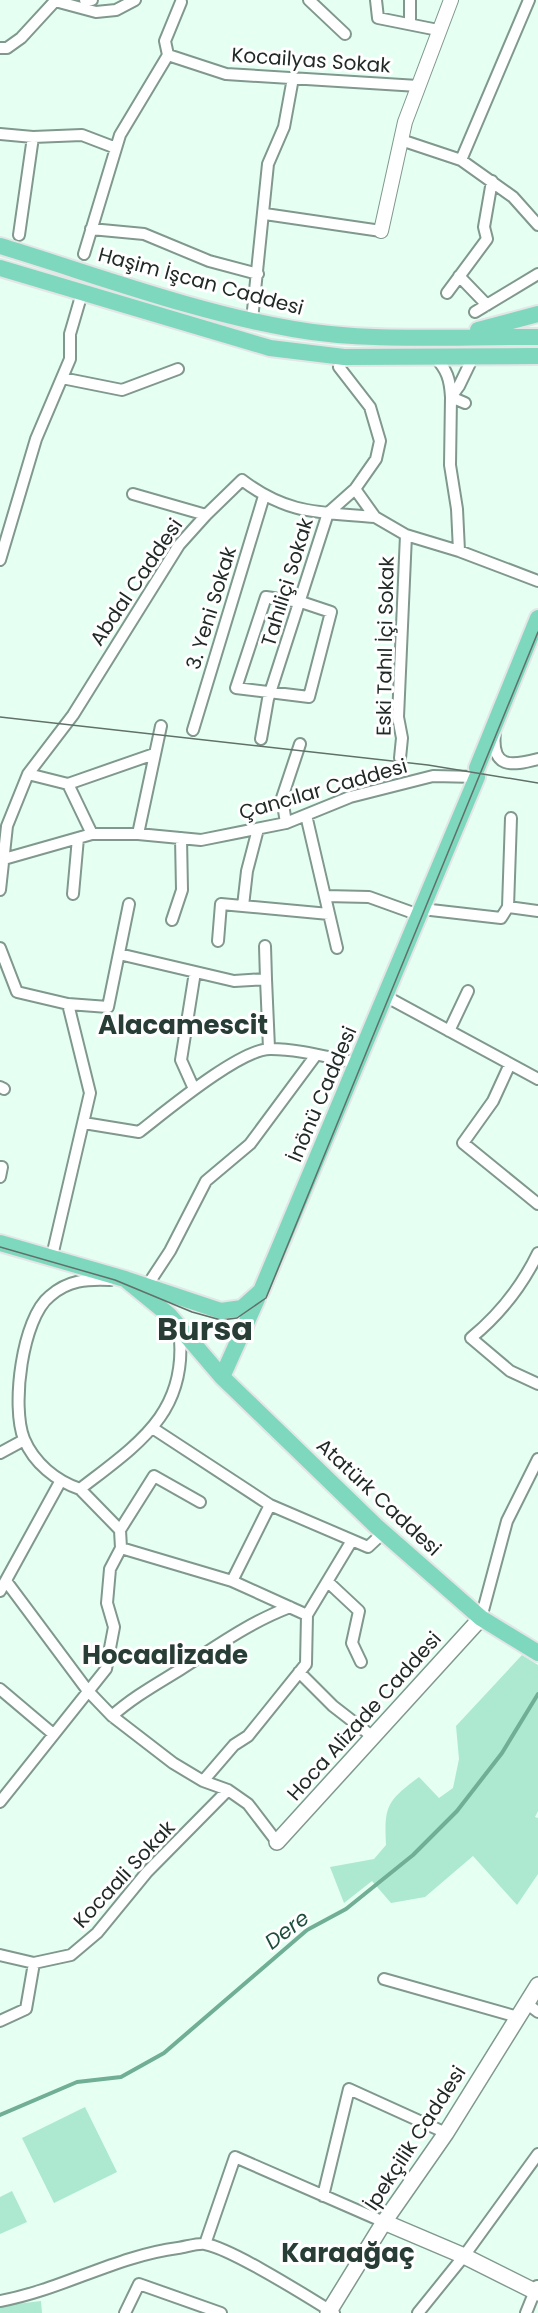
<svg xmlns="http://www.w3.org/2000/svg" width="538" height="2313" font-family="Poppins,sans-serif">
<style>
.park{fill:#ace9d0}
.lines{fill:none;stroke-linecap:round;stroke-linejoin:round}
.stream{stroke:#71ae96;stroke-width:4}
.minor-casing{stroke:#80988e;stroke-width:14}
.tertiary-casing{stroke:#80988e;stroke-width:16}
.secondary-casing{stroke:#80988e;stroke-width:18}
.primary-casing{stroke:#e4e5e5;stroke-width:20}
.minor{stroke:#fff;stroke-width:10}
.tertiary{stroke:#fff;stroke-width:14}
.secondary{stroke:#fff;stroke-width:15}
.primary{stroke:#7dd8be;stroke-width:16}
.tram{stroke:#617069;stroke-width:1.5}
.labels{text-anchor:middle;stroke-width:6;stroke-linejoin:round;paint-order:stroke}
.street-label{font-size:20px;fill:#212a26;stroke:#fff}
.water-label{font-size:21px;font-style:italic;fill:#1d4e3d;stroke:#fff}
.district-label{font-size:26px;font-weight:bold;fill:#283d35;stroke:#fff}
.town-label{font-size:32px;font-weight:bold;fill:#283d35;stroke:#fff}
</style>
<rect width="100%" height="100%" fill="#e5fff3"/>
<path class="park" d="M 522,1655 L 538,1665 L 538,1811 L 535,1817 L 538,1818 L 538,1874 L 517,1905 L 473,1856 L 425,1897 L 391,1903 L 372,1881 L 344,1903 L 330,1867 L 374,1859 L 386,1845 C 384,1806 387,1801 419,1777 L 439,1798 L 453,1788 L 459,1759 L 456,1726 Z
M 85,2107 L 117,2172 L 54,2203 L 22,2138 Z
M 12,2191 L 27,2222 L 0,2234 L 0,2197 Z
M 41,2301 L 42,2313 L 0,2313 L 0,2306 Z"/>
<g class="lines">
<path class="stream" d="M 0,2115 L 77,2082 L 121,2077 L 164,2053 L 307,1930 L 346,1909 L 413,1855 L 457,1811 L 502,1753 L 538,1694"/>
<defs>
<path id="minor" d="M 85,0 L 92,0
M 309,0 L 345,34
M 376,0 L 378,18 L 438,30
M 410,0 L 410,24
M 0,48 L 7,48 L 21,38 L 55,1 L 96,12 L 116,10 L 135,0
M 168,55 L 226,74 L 418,86
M 0,134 L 33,137 L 82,135 L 116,148
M 401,140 L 461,160 L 513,197 L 538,225
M 461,160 L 529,0
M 265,214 L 381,231
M 91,229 L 144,234 L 209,261 L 258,274
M 19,235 L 33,137
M 84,254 L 120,135 L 168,55 L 165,41 L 181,2
M 459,276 L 487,305
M 447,293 L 487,239 L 484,227 L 492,181
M 475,312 L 538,274
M 252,320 L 268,164 L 284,127 L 293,78
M 435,357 C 447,370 450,379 451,397
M 62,378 L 122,390 L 178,369
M 451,397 L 459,386 L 473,357
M 355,489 L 375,517 L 406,535 L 459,551 L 538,581
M 133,494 L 206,515
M 459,551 L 457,509 L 450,465 L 451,397 L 465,403
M 0,560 L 36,439 L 70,359 L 70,334 L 82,293
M 266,597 L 301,602 L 331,612 L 309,697 L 236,688 Z
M 193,730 L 264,496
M 495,732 C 491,769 511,766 538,759
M 261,739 L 268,699 L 328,513 L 355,489 L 376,459 L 380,441 L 370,407 L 339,367 L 344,357
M 400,758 L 402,738 L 398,717 L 406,535
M 28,774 L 68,784 L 92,834
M 68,784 L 154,754
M 306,815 L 337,948
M 286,823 L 282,798 L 300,744
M 138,834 L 161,726
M 4,859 L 92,834 L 138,834 L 201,840 L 286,823 L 350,797 L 433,776 L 477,777
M 0,890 L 7,826 L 28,774 L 73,715 L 179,545 L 206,515 L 242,480 C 288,515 320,512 375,517
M 73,894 L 78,838
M 325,896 L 369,897 L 419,915
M 243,906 L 247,871 L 258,829
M 508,907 L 538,911
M 422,909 L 501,918 L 508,907 L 511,818
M 172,920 L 182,890 L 181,838
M 218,941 L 221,904 L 329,914
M 265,946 L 266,979
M 0,948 L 17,992 L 68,1004 L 90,1093 L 52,1256
M 119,954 L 234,981 L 266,979 L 269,1048
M 385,996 L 538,1079
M 68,1004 L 108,1007 L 129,904
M 449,1031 L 468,991
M 510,1064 L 493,1101 L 463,1143 L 538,1204
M 0,1087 L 4,1089
M 194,1089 L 181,1060 L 195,972
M 84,1123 L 139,1132 C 165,1112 241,1048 271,1049 C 300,1049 330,1058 358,1063
M 0,1167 L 2,1167 L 0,1177
M 538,1253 C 522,1286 499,1315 471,1338 L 510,1371 L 538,1384
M 110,1280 C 87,1279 68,1280 50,1296 C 22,1318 11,1407 24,1439 C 34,1463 56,1481 80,1489 C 138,1444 190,1412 179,1329
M 147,1286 L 170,1251 L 206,1181 L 250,1144 L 316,1055
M 154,1429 L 270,1505 L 368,1547 L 384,1532
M 0,1453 L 24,1440
M 120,1530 L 154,1476 L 200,1502
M 121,1548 L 232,1581 L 307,1615
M 6,1581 L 88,1691 L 112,1716 L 173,1763 L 203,1781 L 228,1790 L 248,1804 L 277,1842
M 232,1581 L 270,1505
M 328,1582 L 359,1611 L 352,1643 L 361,1662
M 0,1591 L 60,1482
M 481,1618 L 507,1521 L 538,1459
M 299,1672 L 333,1706 L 373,1737
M 0,1689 L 52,1733
M 112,1716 C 133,1697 157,1684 181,1669 C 217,1646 250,1622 290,1607
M 203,1781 L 234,1745 L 248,1736 L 306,1664 L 307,1615 L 351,1542
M 0,1802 L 106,1669 L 114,1627 L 107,1603 L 110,1569 L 121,1548 L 120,1530 L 80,1489
M 0,1955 L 34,1963 L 71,1955 L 97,1933 L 147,1872 L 228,1790
M 384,1979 L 518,2017
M 526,2003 L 538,2012
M 0,2021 L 26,2009 L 34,1963
M 323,2196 L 349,2089 L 446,2133
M 205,2244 L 235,2157 L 384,2222
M 0,2301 C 61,2290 116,2256 178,2248 C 186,2247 197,2243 205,2244 C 233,2249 308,2297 334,2313
M 125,2313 L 139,2284 L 221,2313
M 418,2313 L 464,2256 L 538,2154
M 526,2313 L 537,2286"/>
<path id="tertiary" d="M 381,231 L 405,122 L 451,0"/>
<path id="secondary" d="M 277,1842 L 481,1618
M 384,2222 L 464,2256 L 538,2293
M 328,2313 L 384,2222 L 446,2133 L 538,1985"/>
<path id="primary" d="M 0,246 C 96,275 194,312 293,329 C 371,343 458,336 538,337
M 0,268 L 270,348 L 344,357 L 538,356
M 478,330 L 538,314
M 477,768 L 538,618
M 0,1243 L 125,1279 L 169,1315 L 222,1377 L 376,1526 L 481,1618 L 538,1653
M 125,1279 L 221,1311 L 242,1308 L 261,1291 L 477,777
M 222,1377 L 257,1299"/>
</defs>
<use href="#minor" class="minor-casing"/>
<use href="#tertiary" class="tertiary-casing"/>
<use href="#secondary" class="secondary-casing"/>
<use href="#primary" class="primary-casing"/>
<use href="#minor" class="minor"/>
<use href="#tertiary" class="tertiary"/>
<use href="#secondary" class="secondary"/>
<use href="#primary" class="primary"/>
<path class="tram" d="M 0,717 L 428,765 L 538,783
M 0,1247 L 115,1280 L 192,1312 L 221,1320 L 237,1318 L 266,1298 L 538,632"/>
</g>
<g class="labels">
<g class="street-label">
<text transform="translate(311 60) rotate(4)" y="7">Kocailyas Sokak</text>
<text transform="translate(201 281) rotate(15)" y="7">Haşim İşcan Caddesi</text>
<text transform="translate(136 582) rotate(-56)" y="7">Abdal Caddesi</text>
<text transform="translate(287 582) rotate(-73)" y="7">Tahıliçi Sokak</text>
<text transform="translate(211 608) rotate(-73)" y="7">3. Yeni Sokak</text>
<text transform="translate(385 646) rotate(-89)" y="7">Eski Tahıl İçi Sokak</text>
<text transform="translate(323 789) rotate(-16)" y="7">Çancılar Caddesi</text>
<text transform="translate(322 1094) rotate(-67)" y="7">İnönü Caddesi</text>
<text transform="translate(379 1497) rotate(43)" y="7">Atatürk Caddesi</text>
<text transform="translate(364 1716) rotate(-48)" y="7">Hoca Alizade Caddesi</text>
<text transform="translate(124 1874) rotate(-47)" y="7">Kocaali Sokak</text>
<text transform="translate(415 2138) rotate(-57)" y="7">İpekçilik Caddesi</text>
</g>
<g class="water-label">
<text transform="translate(287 1930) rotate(-37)" y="7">Dere</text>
</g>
<g class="district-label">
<text x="183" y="1034">Alacamescit</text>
<text x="165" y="1664">Hocaalizade</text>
<text x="348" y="2262">Karaağaç</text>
</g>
<g class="town-label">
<text x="205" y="1340">Bursa</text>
</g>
</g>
</svg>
